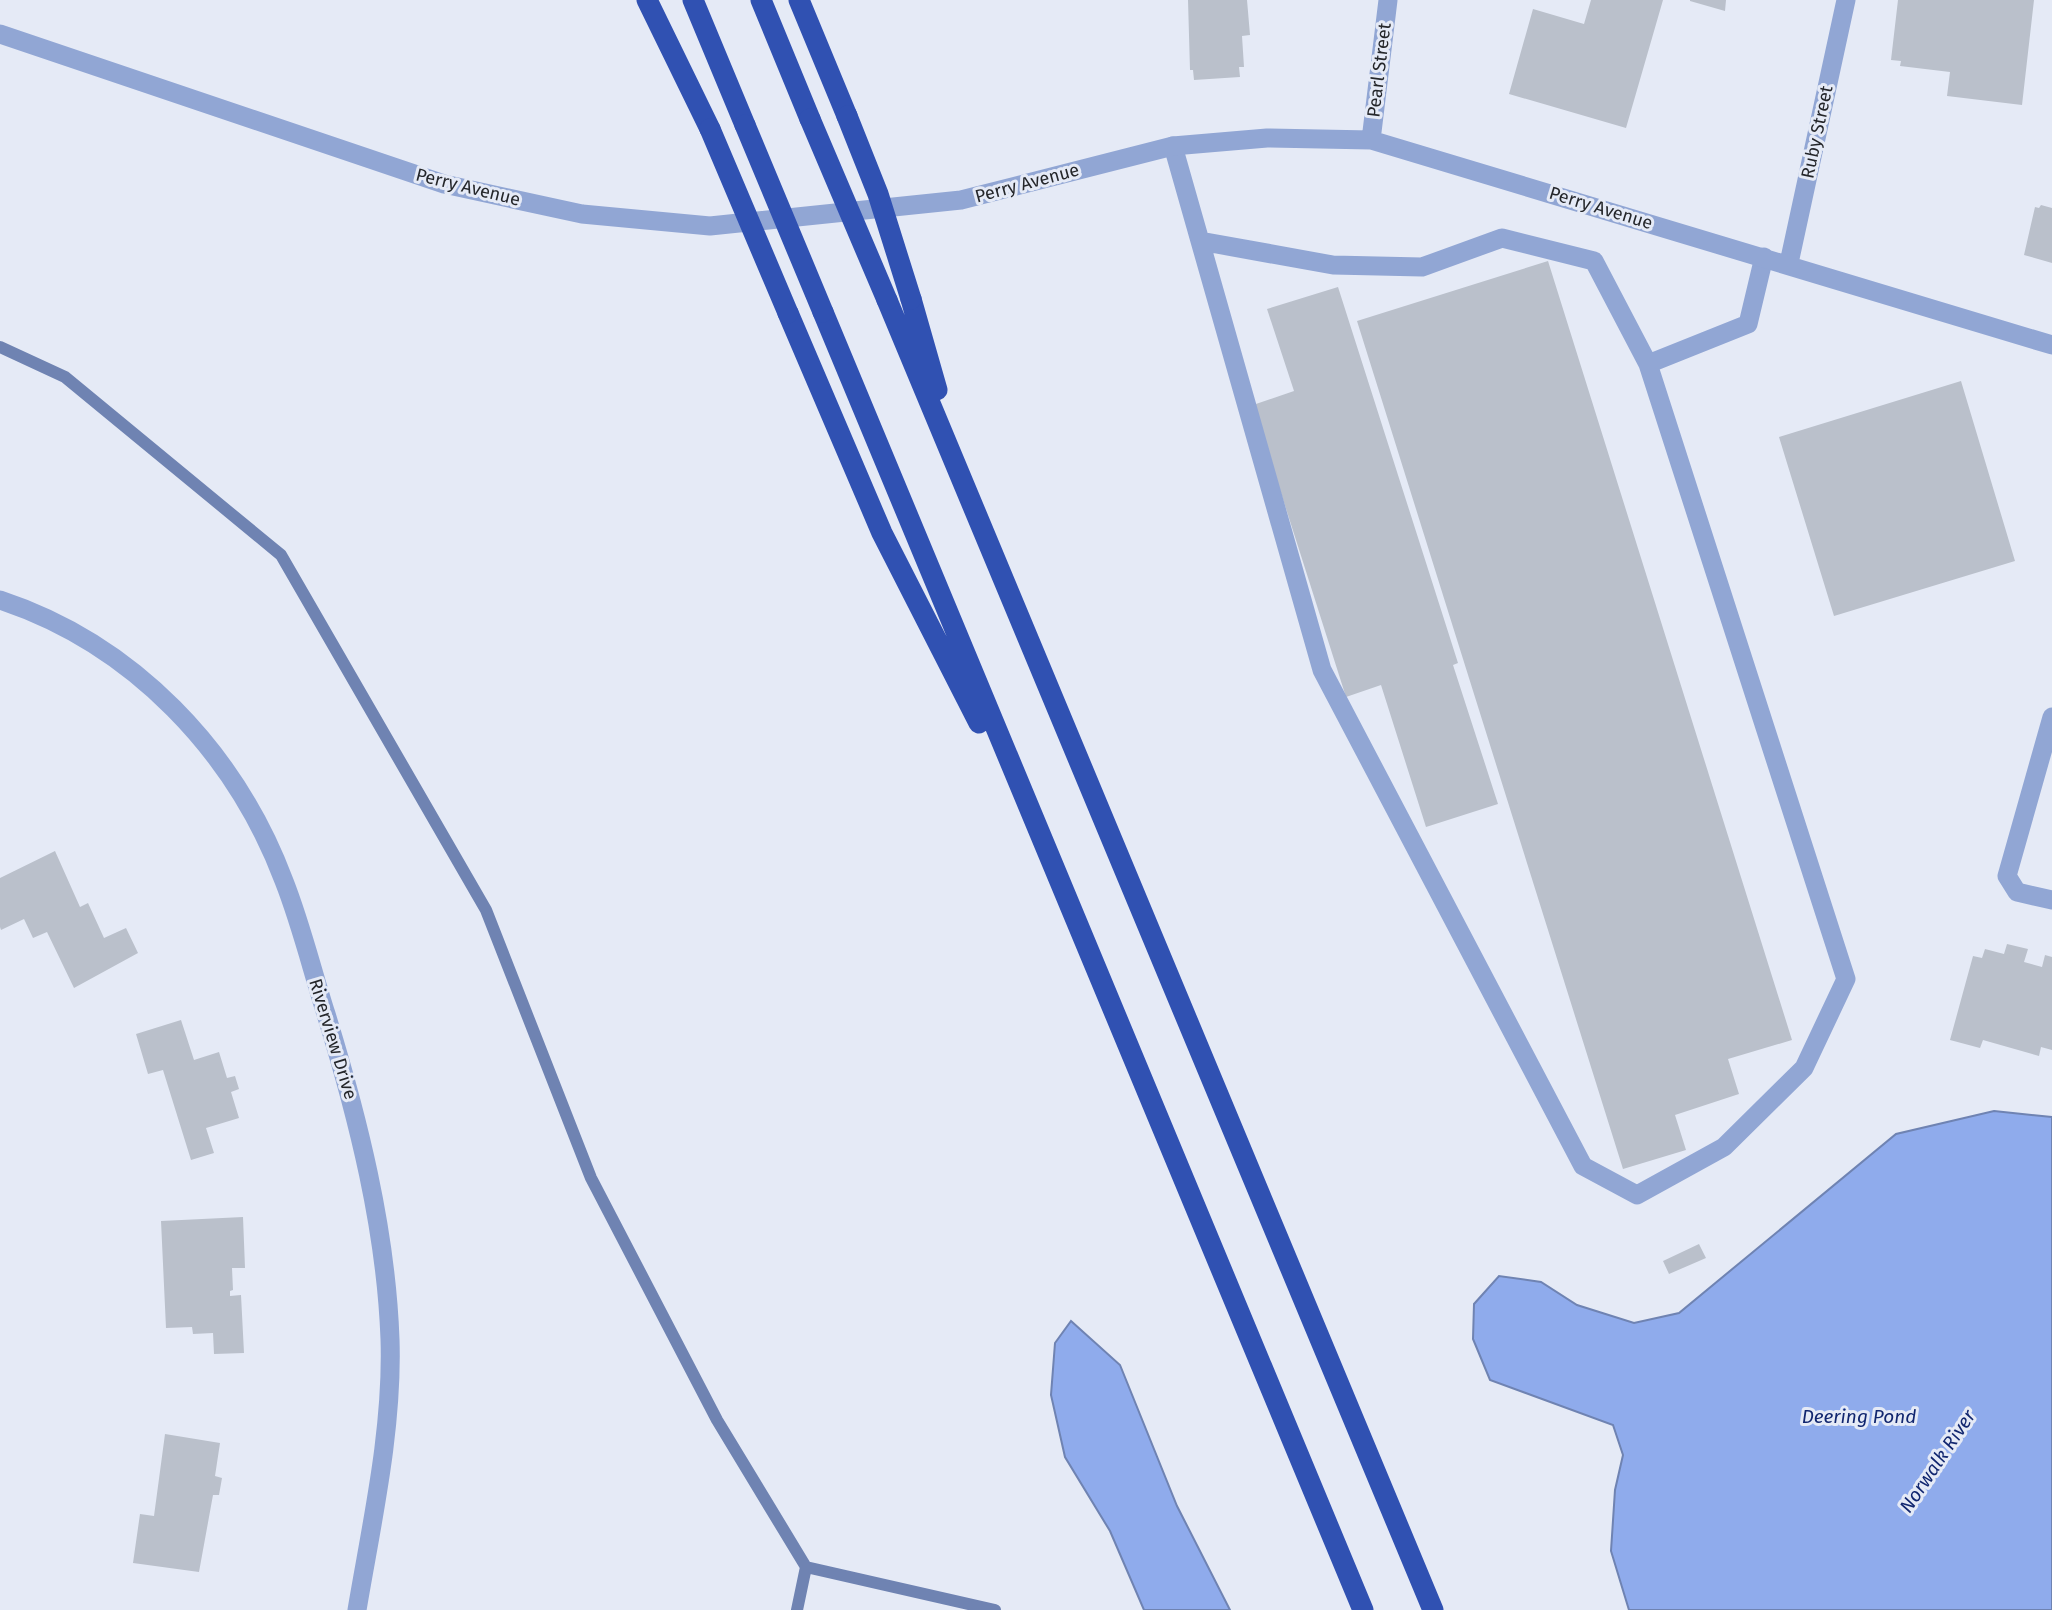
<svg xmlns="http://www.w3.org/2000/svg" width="2052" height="1610" font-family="'Fira Sans',sans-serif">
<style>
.water{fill:#8fabec;stroke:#6f83b2;stroke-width:2}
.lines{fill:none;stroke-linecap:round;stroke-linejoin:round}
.stream{stroke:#6f83b2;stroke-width:12}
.building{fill:#bac0cb}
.service{stroke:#91a6d4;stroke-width:19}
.minor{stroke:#91a6d4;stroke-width:19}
.motorway{stroke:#3051b2;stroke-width:21}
.motorway-bridge{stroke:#3051b2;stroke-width:21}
.labels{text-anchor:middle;stroke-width:6;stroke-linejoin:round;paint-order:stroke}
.street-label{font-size:18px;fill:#24262a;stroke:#e5eaf6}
.water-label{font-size:19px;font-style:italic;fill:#11266f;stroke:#e5eaf6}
</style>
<rect width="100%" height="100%" fill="#e5eaf6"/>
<path class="water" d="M 1994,1111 L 2052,1117 L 2052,1610 L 1629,1610 L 1611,1551 L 1615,1490 L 1623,1455 L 1613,1425 L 1490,1380 L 1473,1339 L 1474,1304 L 1499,1276 L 1541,1282 L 1577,1305 L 1634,1323 L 1679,1313 L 1896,1134 Z
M 1071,1321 L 1120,1365 L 1177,1506 L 1230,1610 L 1144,1610 L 1110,1531 L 1065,1457 L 1051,1395 L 1055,1343 Z"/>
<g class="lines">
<path class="stream" d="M 0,347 L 65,377 L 281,555 L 486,910 L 591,1178 L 717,1420 L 806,1567 L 797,1610
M 806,1567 L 995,1610"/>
</g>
<path class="building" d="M 1188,0 L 1247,0 L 1250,35 L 1242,36 L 1244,67 L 1239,67 L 1240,77 L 1194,80 L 1193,70 L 1190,70 Z
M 1591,0 L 1663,0 L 1626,128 L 1509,94 L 1533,9 L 1584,24 Z
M 1690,0 L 1726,0 L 1725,11 L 1690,1 Z
M 1898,0 L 2034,0 L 2022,105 L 1947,96 L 1950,72 L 1900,66 L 1901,61 L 1891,60 Z
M 2041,205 L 2052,208 L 2052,263 L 2024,255 L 2035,207 L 2039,208 Z
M 1548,261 L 1792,1040 L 1728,1059 L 1739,1094 L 1675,1115 L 1686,1150 L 1623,1169 L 1357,321 Z
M 1338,287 L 1458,663 L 1453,665 L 1498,804 L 1426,827 L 1381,685 L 1346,697 L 1253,405 L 1294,391 L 1267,309 Z
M 1961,381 L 2015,561 L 1834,616 L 1779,437 Z
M 55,851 L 80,907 L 88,903 L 104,938 L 126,928 L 138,953 L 74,988 L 47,932 L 33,938 L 24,919 L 1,930 L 0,927 L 0,878 Z
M 2007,944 L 2028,949 L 2024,962 L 2042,967 L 2045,955 L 2052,957 L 2052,1050 L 2041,1047 L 2039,1056 L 1983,1040 L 1980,1048 L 1950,1040 L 1973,956 L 1982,958 L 1985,949 L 2004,954 Z
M 181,1020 L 194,1060 L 219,1052 L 227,1078 L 235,1076 L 239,1089 L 231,1092 L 239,1118 L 206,1128 L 214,1153 L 191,1160 L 163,1070 L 148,1074 L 136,1034 Z
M 243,1217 L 245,1268 L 232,1268 L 233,1290 L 230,1291 L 230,1296 L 241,1295 L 244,1353 L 214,1354 L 213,1333 L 193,1334 L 192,1327 L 166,1328 L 161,1221 Z
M 1699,1244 L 1706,1258 L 1669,1274 L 1663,1261 Z
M 165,1434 L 220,1443 L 215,1476 L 222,1478 L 219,1495 L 213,1495 L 199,1572 L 133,1563 L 140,1514 L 154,1516 Z"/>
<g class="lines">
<path class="service" d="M 1173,146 L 1322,670 L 1583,1166 L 1637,1195 L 1724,1147 L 1804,1068 L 1846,979 L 1648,364 L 1748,324 L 1764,257
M 1200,241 L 1333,265 L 1422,267 L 1502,238 L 1594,261 L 1648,364
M 2052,717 L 2007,876 L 2017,892 L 2052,900"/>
<path class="minor" d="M 0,34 L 444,184 L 582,214 L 710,226 L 961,200 L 1173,146 L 1267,138 L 1371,140 L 2052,345
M 1371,140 L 1388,0
M 1789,263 L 1846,0
M 0,600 C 133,644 235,751 284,881 C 301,924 312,970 326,1014 C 358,1118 386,1229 390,1339 C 393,1429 372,1521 357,1610"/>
<path class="motorway" d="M 647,0 L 710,129
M 693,0 L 745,125
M 761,0 L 810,119
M 799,0 L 847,116
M 911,299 L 937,390
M 887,300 L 1433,1610
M 823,312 L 1363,1610
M 788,313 L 882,533 L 979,723"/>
<path class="motorway-bridge" d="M 847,116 L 878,194 L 911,299
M 810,119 L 887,300
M 745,125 L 823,312
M 710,129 L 788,313"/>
</g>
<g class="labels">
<g class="street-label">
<text transform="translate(1379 70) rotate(-83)" y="6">Pearl Street</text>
<text transform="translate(1817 132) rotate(-78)" y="6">Ruby Street</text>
<text transform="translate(1027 183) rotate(-15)" y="6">Perry Avenue</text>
<text transform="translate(468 187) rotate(14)" y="6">Perry Avenue</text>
<text transform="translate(1601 208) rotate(17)" y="6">Perry Avenue</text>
<text transform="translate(333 1039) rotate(73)" y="6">Riverview Drive</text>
</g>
<g class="water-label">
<text x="1859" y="1423">Deering Pond</text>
<text transform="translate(1937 1461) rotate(-56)" y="7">Norwalk River</text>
</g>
</g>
</svg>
